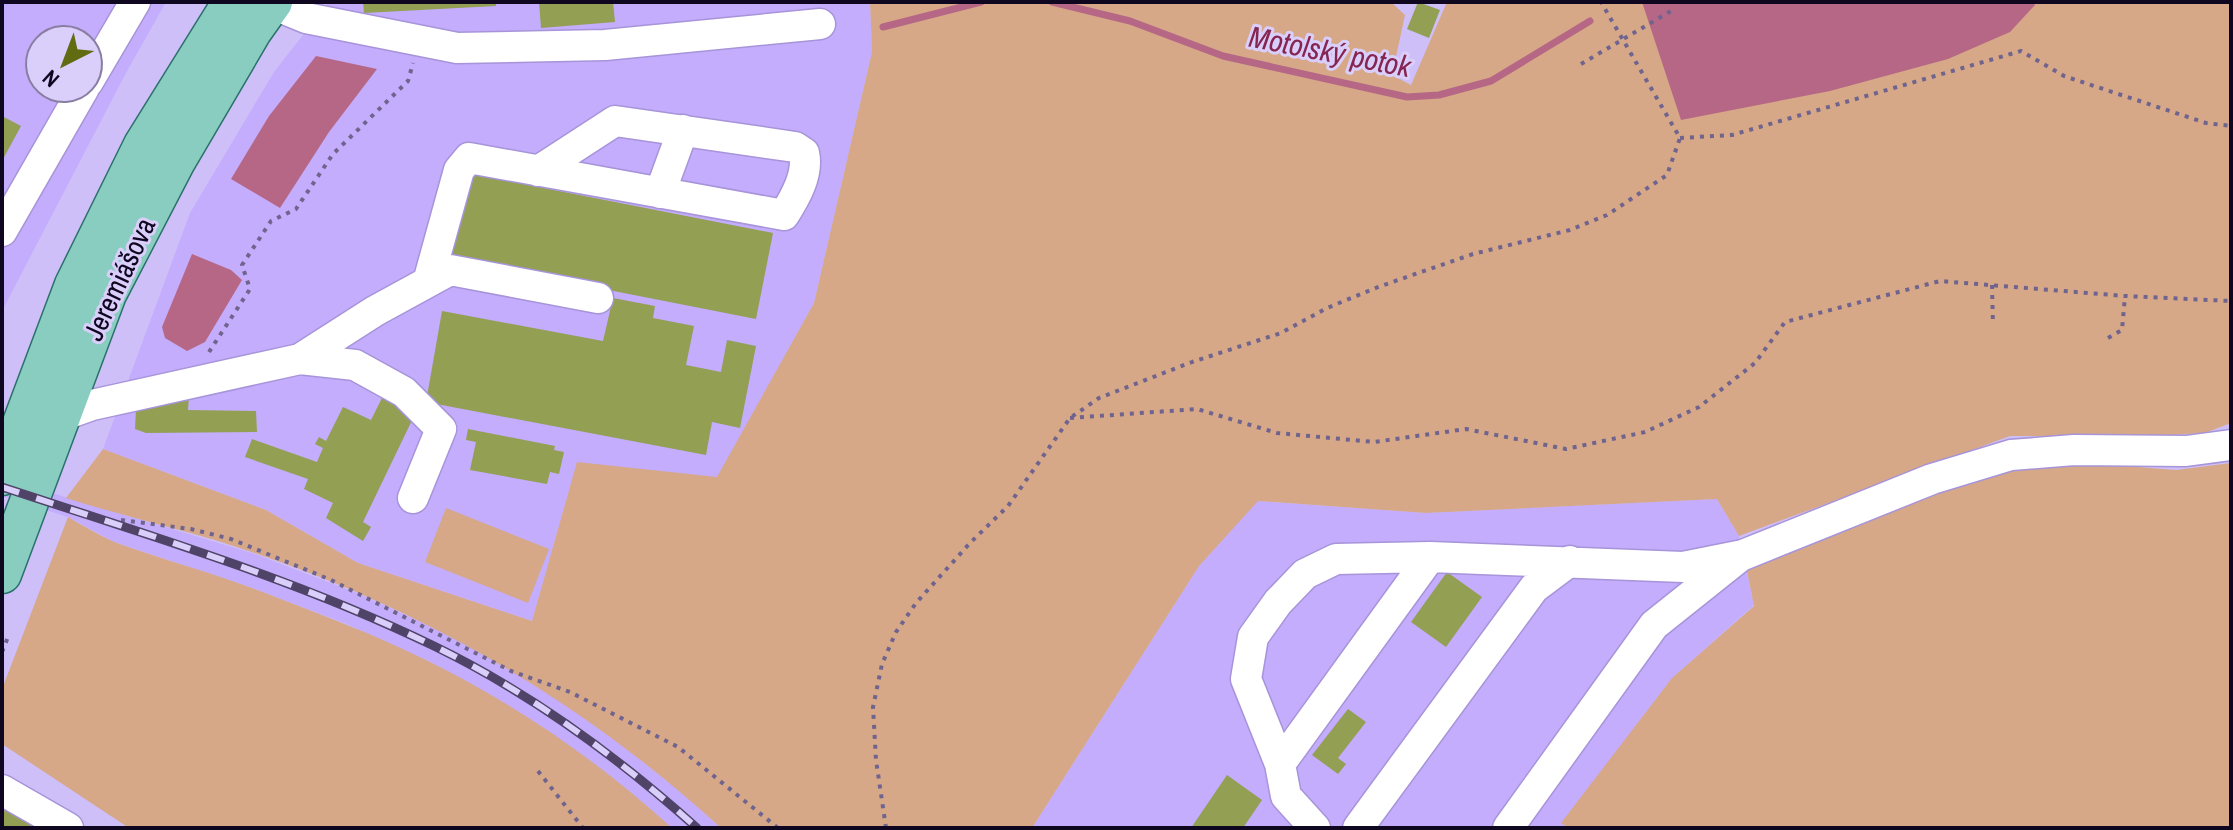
<svg xmlns="http://www.w3.org/2000/svg" width="2233" height="830" font-family="'Archivo Narrow',sans-serif">
<style>
.built{fill:#c3adfc;fill-rule:evenodd}
.green{fill:#d6a888}
.water{fill:#b66785}
.lines{fill:none;stroke-linecap:round;stroke-linejoin:round}
.stream{stroke:#b66785;stroke-width:7}
.building{fill:#939f53}
.minor-casing{stroke:#a794d9;stroke-width:33}
.major-casing{stroke:#2a716b;stroke-width:41}
.path{stroke:#70648e;stroke-width:4;stroke-dasharray:4 6;stroke-linecap:butt}
.minor{stroke:#fff;stroke-width:30}
.major{stroke:#88cdbf;stroke-width:38}
.rail-casing{stroke:#4f4468;stroke-width:9}
.rail{stroke:#dacefa;stroke-width:6;stroke-dasharray:18;stroke-linecap:butt}
.labels{text-anchor:middle;stroke-width:6;stroke-linejoin:round;paint-order:stroke}
.street-label{font-size:28px;fill:#0f061f;stroke:#dacefa}
.water-label{font-size:30px;font-style:italic;fill:#852551;stroke:#dacefa}
</style>
<rect width="100%" height="100%" fill="#cebff9"/>
<path class="built" d="M 2,2 L 166,2 L 127,71 L 2,311 ZM 40,40 L 88,40 L 88,88 L 40,88 Z
M 329,2 L 870,2 L 872,52 L 814,303 L 717,478 L 577,463 L 532,621 L 358,563 L 266,510 L 103,449 L 190,213 L 274,72 Z
M 2,478 L 255,554 L 357,593 L 443,632 L 509,668 L 569,707 L 620,744 L 685,795 L 721,828 L 672,828 L 601,770 L 551,734 L 492,696 L 428,661 L 344,623 L 244,585 L 114,542 L 68,517 L 2,496 Z
M 1717,499 L 1739,536 L 1754,605 L 1672,678 L 1562,823 L 1568,828 L 1032,828 L 1199,566 L 1257,501 L 1426,513 Z"/>
<path class="green" d="M 870,2 L 1391,2 L 1405,15 L 1392,75 L 1411,85 L 1447,2 L 2231,2 L 2231,423 L 2205,433 L 2151,436 L 2010,436 L 1739,536 L 1717,499 L 1426,513 L 1258,501 L 1199,566 L 1032,828 L 721,828 C 573,693 409,601 218,541 C 168,526 116,514 66,498 L 103,449 L 266,510 L 358,563 L 532,621 L 577,462 L 717,477 L 814,303 L 872,52 Z
M 2231,463 L 2231,828 L 1568,828 L 1561,823 L 1672,678 L 1754,606 L 1746,566 L 1873,510 L 2012,469 L 2098,464 L 2176,470 Z
M 446,508 L 549,549 L 528,603 L 425,562 Z
M 68,517 C 84,526 100,536 117,543 C 164,560 213,573 260,591 C 317,613 374,634 428,661 C 515,704 600,762 672,828 L 129,828 L 2,744 L 2,689 Z"/>
<path class="water" d="M 1642,2 L 2034,2 L 2035,5 L 2010,32 L 1948,59 L 1830,91 L 1681,120 Z
M 316,56 L 377,69 L 329,132 L 280,208 L 231,179 L 269,116 Z
M 192,254 L 231,270 L 242,280 L 205,342 L 187,351 L 165,338 L 162,327 Z"/>
<g class="lines">
<path class="stream" d="M 1052,2 L 1130,21 L 1223,56 L 1407,97 L 1439,95 L 1491,81 L 1590,21
M 883,27 L 981,2"/>
</g>
<path class="building" d="M 363,2 L 496,2 L 496,6 L 364,13 Z
M 539,2 L 613,2 L 615,22 L 541,28 Z
M 1418,2 L 1440,10 L 1429,38 L 1407,29 Z
M 2,116 L 21,126 L 2,161 Z
M 467,173 L 773,233 L 756,319 L 450,259 Z
M 613,298 L 655,306 L 653,318 L 694,326 L 686,365 L 721,372 L 727,340 L 756,346 L 740,428 L 712,422 L 706,455 L 426,402 L 442,311 L 603,341 Z
M 189,395 L 188,410 L 256,411 L 257,432 L 146,433 L 135,429 L 136,409 Z
M 383,396 L 416,412 L 363,522 L 371,527 L 363,541 L 326,518 L 333,503 L 304,489 L 308,479 L 245,457 L 252,439 L 317,462 L 323,448 L 315,444 L 319,437 L 326,441 L 343,407 L 371,420 Z
M 468,429 L 555,446 L 554,450 L 564,452 L 559,474 L 550,472 L 547,484 L 470,470 L 476,442 L 466,440 Z
M 1447,572 L 1482,597 L 1446,647 L 1411,622 Z
M 1348,709 L 1366,722 L 1338,758 L 1346,764 L 1338,774 L 1312,755 Z
M 1227,775 L 1262,800 L 1243,828 L 1191,828 Z
M 2,808 L 30,823 L 32,828 L 2,828 Z"/>
<g class="lines">
<defs>
<path id="minor" d="M 272,4 L 306,18 L 457,48 L 605,45 L 820,24
M 88,82 L 135,2
M 660,193 L 683,130
M 2,231 L 84,88
M 428,282 L 459,170 L 469,158 L 784,215 C 795,198 809,174 804,153 L 795,147 L 615,121 L 538,171
M 300,359 L 355,365 L 404,392 L 441,429 L 413,498
M 61,416 L 92,405 L 300,359 L 375,311 L 450,270 L 598,298
M 1280,764 L 1246,679 L 1253,637 L 1278,602 L 1305,574 L 1336,559 L 1430,557 L 1683,567 L 1743,555 L 1932,479 L 2011,455 L 2074,450 L 2186,451 L 2231,445
M 2,790 L 68,828
M 1315,828 L 1286,796 L 1280,764 L 1430,557
M 1358,828 L 1534,588 L 1570,561
M 1508,828 L 1654,625 L 1738,558"/>
<path id="major" d="M 2,476 L 74,285 L 143,145 L 232,2
M 2,574 L 107,294 L 175,163 L 253,30 L 273,2"/>
</defs>
<use href="#minor" class="minor-casing"/>
<use href="#major" class="major-casing"/>
<path class="path" d="M 1581,64 L 1671,11
M 1680,138 L 1732,135 L 2021,51 L 2064,76 L 2206,123 L 2231,126
M 1992,285 L 1993,325
M 2108,338 L 2122,330 L 2125,296
M 209,352 L 250,289 L 242,265 L 271,221 L 296,209 L 333,154 L 408,81 L 413,63
M 1070,418 L 1197,409 L 1277,433 L 1374,442 L 1466,429 L 1566,449 L 1645,432 L 1699,407 L 1755,363 L 1785,322 L 1940,281 L 2125,296 L 2231,301
M 121,520 L 191,529 L 231,539 L 331,580 L 511,671 L 570,692 L 678,747 L 778,828
M 2,652 L 8,637
M 538,771 L 583,828
M 886,828 L 876,760 L 873,707 L 882,664 L 896,632 L 916,603 L 970,543 L 1008,506 L 1070,418 L 1099,398 L 1192,362 L 1281,333 L 1327,308 L 1378,287 L 1473,254 L 1570,230 L 1607,215 L 1667,175 L 1680,138 L 1601,2"/>
<use href="#minor" class="minor"/>
<use href="#major" class="major"/>
<defs>
<path id="rail" d="M 2,487 C 148,535 296,579 434,646 C 529,692 618,757 697,828"/>
</defs>
<use href="#rail" class="rail-casing"/>
<use href="#rail" class="rail"/>
</g>
<g class="labels">
<g class="street-label">
<text transform="translate(119 279) rotate(-65)" y="10">Jeremiášova</text>
</g>
<g class="water-label">
<text transform="translate(1330 52) rotate(11)" y="10">Motolský potok</text>
</g>
</g>
<rect width="2233" height="830" fill="none" stroke="#0f061f" stroke-width="8"/>
<g transform="translate(64 64) rotate(222)"><circle r="38" fill="#dacefa" stroke="#897ea2" stroke-width="2"/>
<path d="M0-6L14 30L0 20L-14 30Z" fill="#606b12"/>
<text y="-12" font-size="22" font-weight="bold" text-anchor="middle" fill="#0f061f">N</text>
</g>
</svg>
